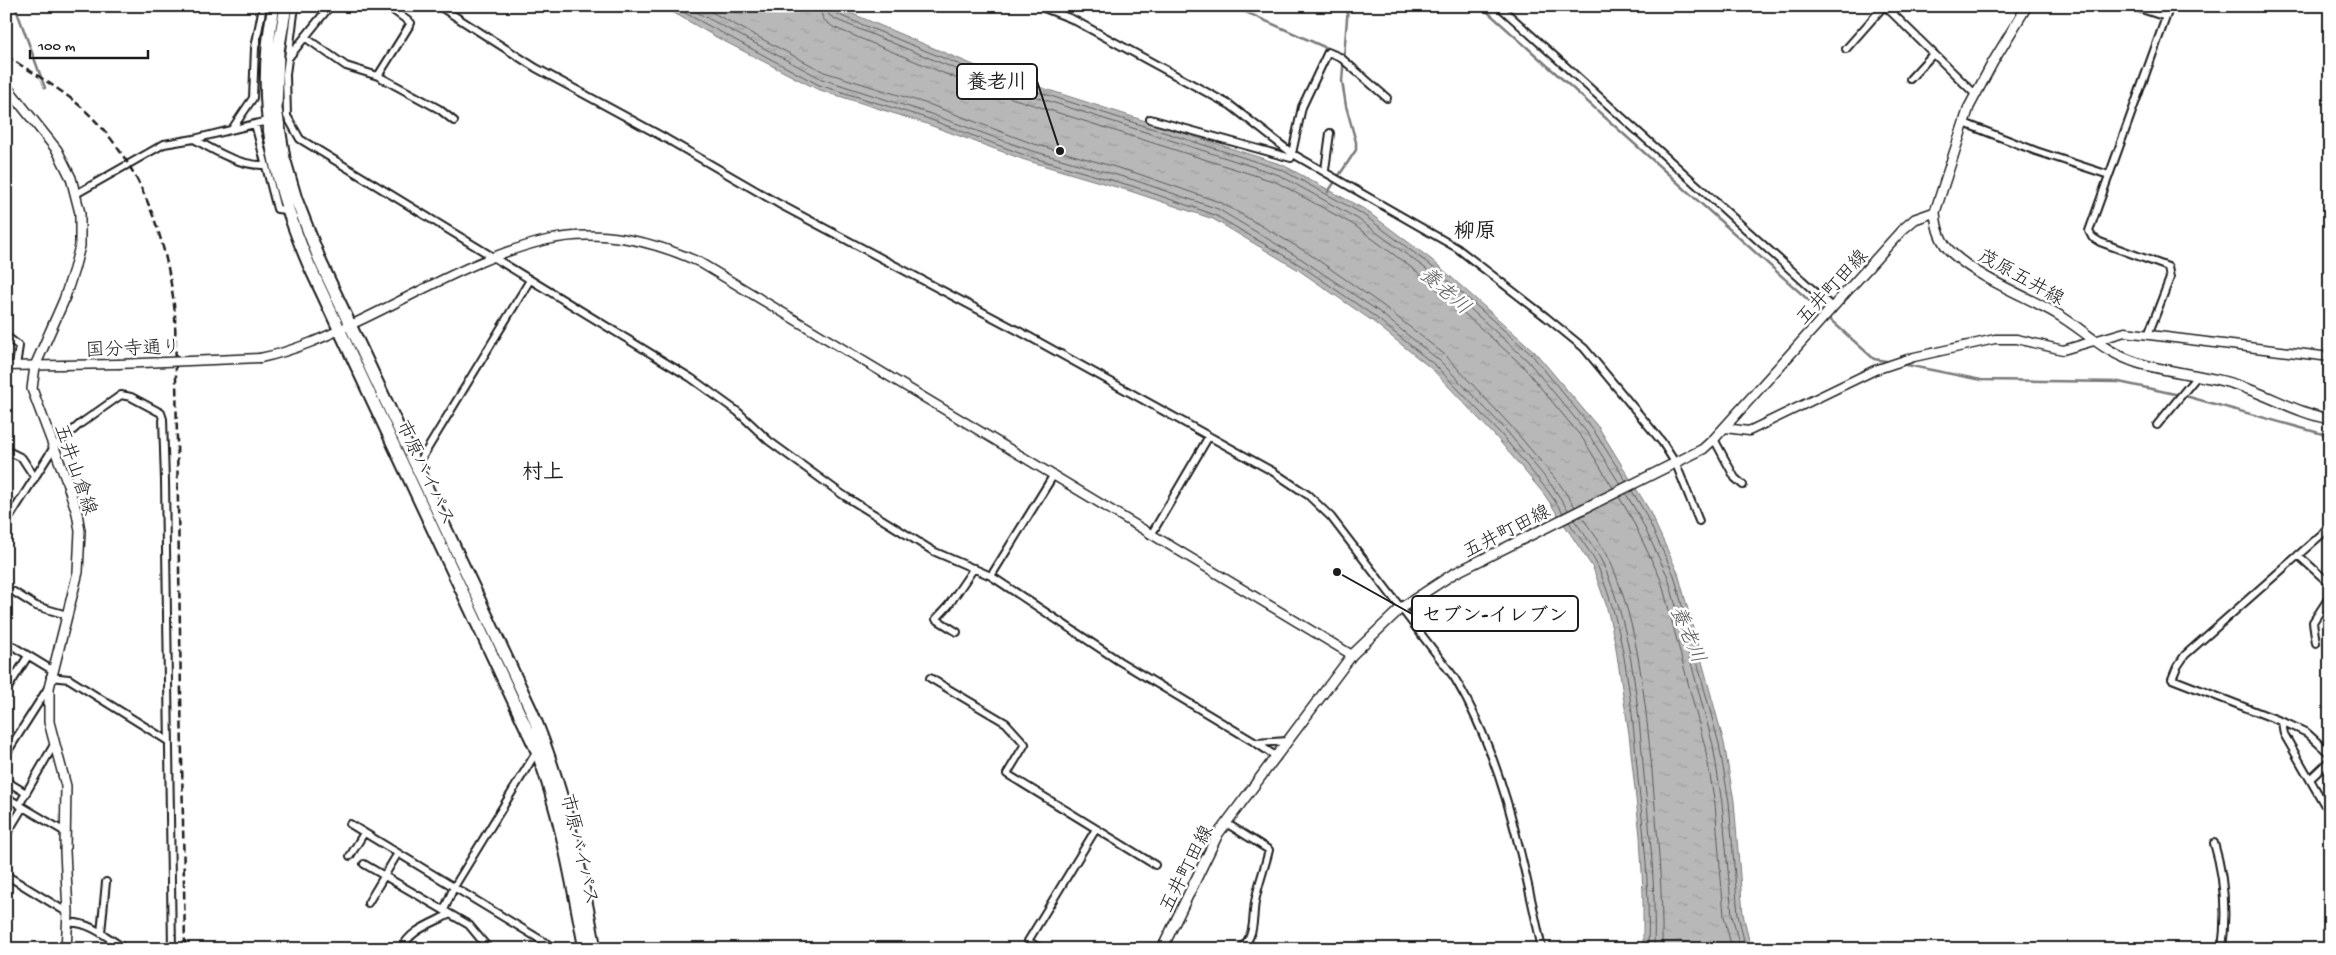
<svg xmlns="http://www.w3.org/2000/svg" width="2336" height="955" font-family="'Gochi Hand','Klee One',sans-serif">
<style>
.water{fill:url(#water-ripples);stroke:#7a7a7a}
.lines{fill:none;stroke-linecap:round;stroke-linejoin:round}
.shore{stroke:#5a5a5a;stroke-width:1}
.stream{stroke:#7a7a7a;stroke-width:2.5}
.minor-casing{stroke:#1c1c1c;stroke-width:10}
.tertiary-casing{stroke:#1c1c1c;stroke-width:11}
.secondary-casing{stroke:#1c1c1c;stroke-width:12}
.trunk-casing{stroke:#1c1c1c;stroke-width:15}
.minor{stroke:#fff;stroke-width:6}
.tertiary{stroke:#fff;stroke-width:8}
.secondary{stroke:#fff;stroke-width:9}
.trunk{stroke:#fff;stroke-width:11}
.rail{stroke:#1c1c1c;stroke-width:2.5;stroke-dasharray:8 4;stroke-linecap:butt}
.tertiary-bridge-casing{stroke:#1c1c1c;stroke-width:11;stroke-linecap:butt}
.tertiary-bridge{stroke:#fff;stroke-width:8}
.labels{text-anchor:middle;stroke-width:5;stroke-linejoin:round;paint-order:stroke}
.street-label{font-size:19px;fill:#1c1c1c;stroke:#fff}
.water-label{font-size:20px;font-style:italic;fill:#5a5a5a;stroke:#fff}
.quarter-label{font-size:21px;font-weight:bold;fill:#1c1c1c;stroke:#fff}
.leader{fill:none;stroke:#1c1c1c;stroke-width:2}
.callout-dot{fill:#1c1c1c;stroke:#fff;stroke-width:2}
.callout{fill:#fff;stroke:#1c1c1c;stroke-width:2}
.callout-label{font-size:20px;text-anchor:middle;font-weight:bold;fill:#1c1c1c}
</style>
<defs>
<pattern id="water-ripples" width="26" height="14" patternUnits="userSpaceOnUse" patternTransform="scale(1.25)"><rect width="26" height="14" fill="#b8b8b8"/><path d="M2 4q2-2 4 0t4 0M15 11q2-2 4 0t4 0" fill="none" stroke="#9e9e9e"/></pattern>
</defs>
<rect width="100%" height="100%" fill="#fff"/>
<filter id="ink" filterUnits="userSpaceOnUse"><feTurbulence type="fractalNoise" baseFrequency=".02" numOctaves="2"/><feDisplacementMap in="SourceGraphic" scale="10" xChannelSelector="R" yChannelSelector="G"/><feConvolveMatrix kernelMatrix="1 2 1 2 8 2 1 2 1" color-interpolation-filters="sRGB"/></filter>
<g filter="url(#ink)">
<path class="water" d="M 662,6 L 834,6 L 983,69 L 1283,165 L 1364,209 L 1432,260 L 1535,352 L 1599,428 L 1648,508 L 1678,573 L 1724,743 L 1734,801 L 1743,914 L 1751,949 L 1643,949 L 1643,892 L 1640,836 L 1629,734 L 1615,642 L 1606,604 L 1593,568 L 1544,494 L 1496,437 L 1433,370 L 1371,320 L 1297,269 L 1213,219 L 1130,191 L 1025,160 L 924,123 L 817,89 L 716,37 Z"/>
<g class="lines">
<path class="shore" d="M 672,6 L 819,85 L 926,118 L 1027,156 L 1132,186 L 1215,215 L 1300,265 L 1374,316 L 1436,366 L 1500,433 L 1548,491 L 1563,513
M 685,6 L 822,79 L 928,113 L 1029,150 L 1134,180 L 1218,209 L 1303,260 L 1378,311 L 1440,361 L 1505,429 L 1553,487 L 1568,510
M 700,6 L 824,72 L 931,105 L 1031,143 L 1136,173 L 1222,203 L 1308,253 L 1382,305 L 1445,355 L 1510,425 L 1559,483 L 1575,507
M 819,6 L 823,19 L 833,27 L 977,87 L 1276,182 L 1354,225 L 1420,274 L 1522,365 L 1583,439 L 1613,488
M 827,6 L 829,15 L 837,20 L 980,79 L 1279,175 L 1358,219 L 1425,268 L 1527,360 L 1589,435 L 1620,484
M 833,6 L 834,11 L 839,15 L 982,74 L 1282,170 L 1361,213 L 1429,264 L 1532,355 L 1594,431 L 1626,481
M 1632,491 L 1644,511 L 1674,575 L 1719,744 L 1729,802 L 1738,915 L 1746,949
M 1626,494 L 1638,514 L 1668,577 L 1713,745 L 1722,803 L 1732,915 L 1740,949
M 1619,497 L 1631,517 L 1661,580 L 1705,747 L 1715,804 L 1724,916 L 1732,949
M 1581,516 C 1591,530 1603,545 1610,561 C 1639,626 1645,701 1652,771 C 1657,831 1663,889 1662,949
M 1574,520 C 1584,534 1596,549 1603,564 C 1632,629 1638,705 1644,775 C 1650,833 1656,890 1654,949
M 1569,522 C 1578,537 1591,551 1598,567 C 1626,632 1632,708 1638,779 C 1644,835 1650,891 1648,949"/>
<path class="stream" d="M 15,6 L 45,88
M 1232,6 L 1331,50
M 1481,6 L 1874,359 L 1892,362
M 1328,192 L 1356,150 L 1356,142 L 1346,106 L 1342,81 L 1348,6
M 1902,364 L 1981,380 L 2119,382 L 2189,397 L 2330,436
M 1748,946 L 1754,949"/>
<defs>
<path id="minor" d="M 295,6 L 286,74 L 287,116 L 300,139 L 691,378 L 738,412 L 769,441 L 843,495 L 933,551 L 991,576 L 1119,661 L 1256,743 L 1288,741
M 439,6 L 536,68 L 665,138 L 779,204 L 1028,336 L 1272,471 L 1308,495 L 1331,517 L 1454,677 C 1503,758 1522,856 1542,949
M 1039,6 L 1072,19 L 1230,105 L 1293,154 L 1457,248 L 1546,317 L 1584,348 L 1662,442 L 1676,464 L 1699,521
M 1499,6 L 1833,308
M 1885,6 L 1975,94
M 2132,6 L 2166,17
M 306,38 L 346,66 L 378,76 L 439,109 L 454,121
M 1846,49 L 1884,6
M 289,57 L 330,6
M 378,76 L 411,23 L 387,6
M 1910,79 L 1933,54
M 1150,119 L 1291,158 L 1302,107 L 1328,52 L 1340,57 L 1387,98
M 1964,123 L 2036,151 L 2109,175
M 255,124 L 277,209 L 286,210
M 232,129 L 253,98 L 255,48 L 263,6
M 194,139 C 215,151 240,166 264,165
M 1325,170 L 1330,133
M 76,194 L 164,144 L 194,139 L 267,121
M 2148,335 L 2170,278 L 2168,267 L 2100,242 L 2092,237 L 2089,231 L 2170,6
M 6,336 L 19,346 L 16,366
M 2157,425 L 2198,375
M 1714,439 L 1735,478 L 1743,485
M 6,450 L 22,458 L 35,478
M 417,466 L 530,280
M 6,523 L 54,447 L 80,424 L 121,395 L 131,397 L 161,413 L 163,419 L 165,481 L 172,949
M 2330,527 L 2185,655 L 2177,667 L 2172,679 L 2288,724 L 2307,733 L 2330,754
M 1151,535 L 1209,436
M 2298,555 L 2330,584
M 991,576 L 1053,476
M 14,592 L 36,606 L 67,615
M 957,632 L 936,619 L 948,606 L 974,568
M 6,642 L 52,670
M 2316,643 L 2313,622 L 2330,596
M 50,677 L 69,679 L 168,741
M 930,678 L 1006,723 L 1025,744 L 1007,774 L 1155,865
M 6,691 L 28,656
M 2282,722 L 2284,734 L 2324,804
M 1256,743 L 1277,757
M 6,754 L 48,688
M 2310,779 L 2330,760
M 6,781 L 26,793
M 6,797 L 65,832
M 19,805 L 55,743
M 1226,823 L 1269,850 C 1265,867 1258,885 1255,902 C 1252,921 1256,933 1241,949
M 350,824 L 556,949
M 6,835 L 23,807
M 2214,843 C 2225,879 2227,912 2222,949
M 350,856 L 364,833
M 364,864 L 469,925 L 489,949
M 6,875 L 68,913
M 368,903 L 398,853
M 444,910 L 454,887 L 537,751
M 68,923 C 89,921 108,938 125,949
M 101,933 L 106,882
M 1247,942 L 1255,949
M 402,949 C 408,931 433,923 448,915
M 1041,949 L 1028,941 L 1096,829"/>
<path id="tertiary" d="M 260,358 C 295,351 327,336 359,321 C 420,292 482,255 547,240 C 598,228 653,241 699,262 L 1352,655
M 6,366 L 118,364
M 1725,428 L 1749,431 L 1875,370 L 1914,357 L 1995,339 L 2017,339 L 2063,350 L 2125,332 L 2330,357"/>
<path id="secondary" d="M 2027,6 L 1993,62 L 1969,107 L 1935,212 C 1936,227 1941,243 1952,253 C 1980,279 2024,295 2057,314 C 2086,331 2103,352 2138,363 C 2174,374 2213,375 2248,389 C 2276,399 2301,414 2330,419
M 6,86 L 57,150 L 71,178 L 80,213 L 80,246 L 74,269 L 64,300 L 35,366 L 32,389 L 67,482 L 77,513 L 80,531 L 78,572 L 49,688 L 49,722 L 66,786 L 65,851 L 68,913 L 66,949
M 1162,949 L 1218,834 L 1352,655 L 1401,608 L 1453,574 L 1703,449 L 1714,439 L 1902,230 L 1915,219 L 1935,212"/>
<path id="trunk" d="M 274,6 C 255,99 272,179 309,265 L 537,751 C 561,815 572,882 585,949
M 286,6 L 278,51 L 276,109 L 284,158 L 296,199 L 321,263 L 531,710 C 564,788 580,866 595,949"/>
</defs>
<use href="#minor" class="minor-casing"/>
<use href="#tertiary" class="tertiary-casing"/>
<use href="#secondary" class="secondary-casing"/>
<use href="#trunk" class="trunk-casing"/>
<use href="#minor" class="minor"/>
<use href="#tertiary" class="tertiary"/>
<use href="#secondary" class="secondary"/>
<use href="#trunk" class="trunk"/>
<path class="rail" d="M 6,56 C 29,70 52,84 73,100 C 137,152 167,233 175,314 L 185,949"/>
<defs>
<path id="tertiary-bridge" d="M 118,364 L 260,358"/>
</defs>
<use href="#tertiary-bridge" class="tertiary-bridge-casing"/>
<use href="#tertiary-bridge" class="tertiary-bridge"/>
</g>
</g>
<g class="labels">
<g class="street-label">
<text transform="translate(2022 276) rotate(29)" y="7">茂原五井線</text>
<text transform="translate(1831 286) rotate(-47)" y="7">五井町田線</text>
<text transform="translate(133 347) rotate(-2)" y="7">国分寺通り</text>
<text transform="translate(77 469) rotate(71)" y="7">五井山倉線</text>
<text transform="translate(427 472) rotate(65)" y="7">市原バイパス</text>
<text transform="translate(1506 530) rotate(-27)" y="7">五井町田線</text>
<text transform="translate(581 849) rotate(77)" y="7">市原バイパス</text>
<text transform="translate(1185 868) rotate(-63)" y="7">五井町田線</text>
</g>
<g class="water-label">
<text transform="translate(1446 290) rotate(41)" y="7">養老川</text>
<text transform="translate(1689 634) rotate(67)" y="7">養老川</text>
</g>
<g class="quarter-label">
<text x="1475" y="237">柳原</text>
<text x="543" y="478">村上</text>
</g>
</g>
<path class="leader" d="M1060 151L1037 81M1337 572L1412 614"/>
<g class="callout-dot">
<circle cx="1060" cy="151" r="5"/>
<circle cx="1337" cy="572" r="5"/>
</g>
<g class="callout">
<rect x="957" y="64" width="80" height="35" rx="5"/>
<rect x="1412" y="596" width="166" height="35" rx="5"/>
</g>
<g class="callout-label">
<text x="997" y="88">養老川</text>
<text x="1495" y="621">セブン-イレブン</text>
</g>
<rect width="2336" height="955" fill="none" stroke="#fff" stroke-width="25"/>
<rect x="12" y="12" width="2311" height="930" fill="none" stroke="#1c1c1c" stroke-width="2" filter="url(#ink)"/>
<path d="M30 50v8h118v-8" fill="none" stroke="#1c1c1c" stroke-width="2.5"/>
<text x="38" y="50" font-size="15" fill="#1c1c1c" stroke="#ffffff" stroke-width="4" paint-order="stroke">100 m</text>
</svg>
